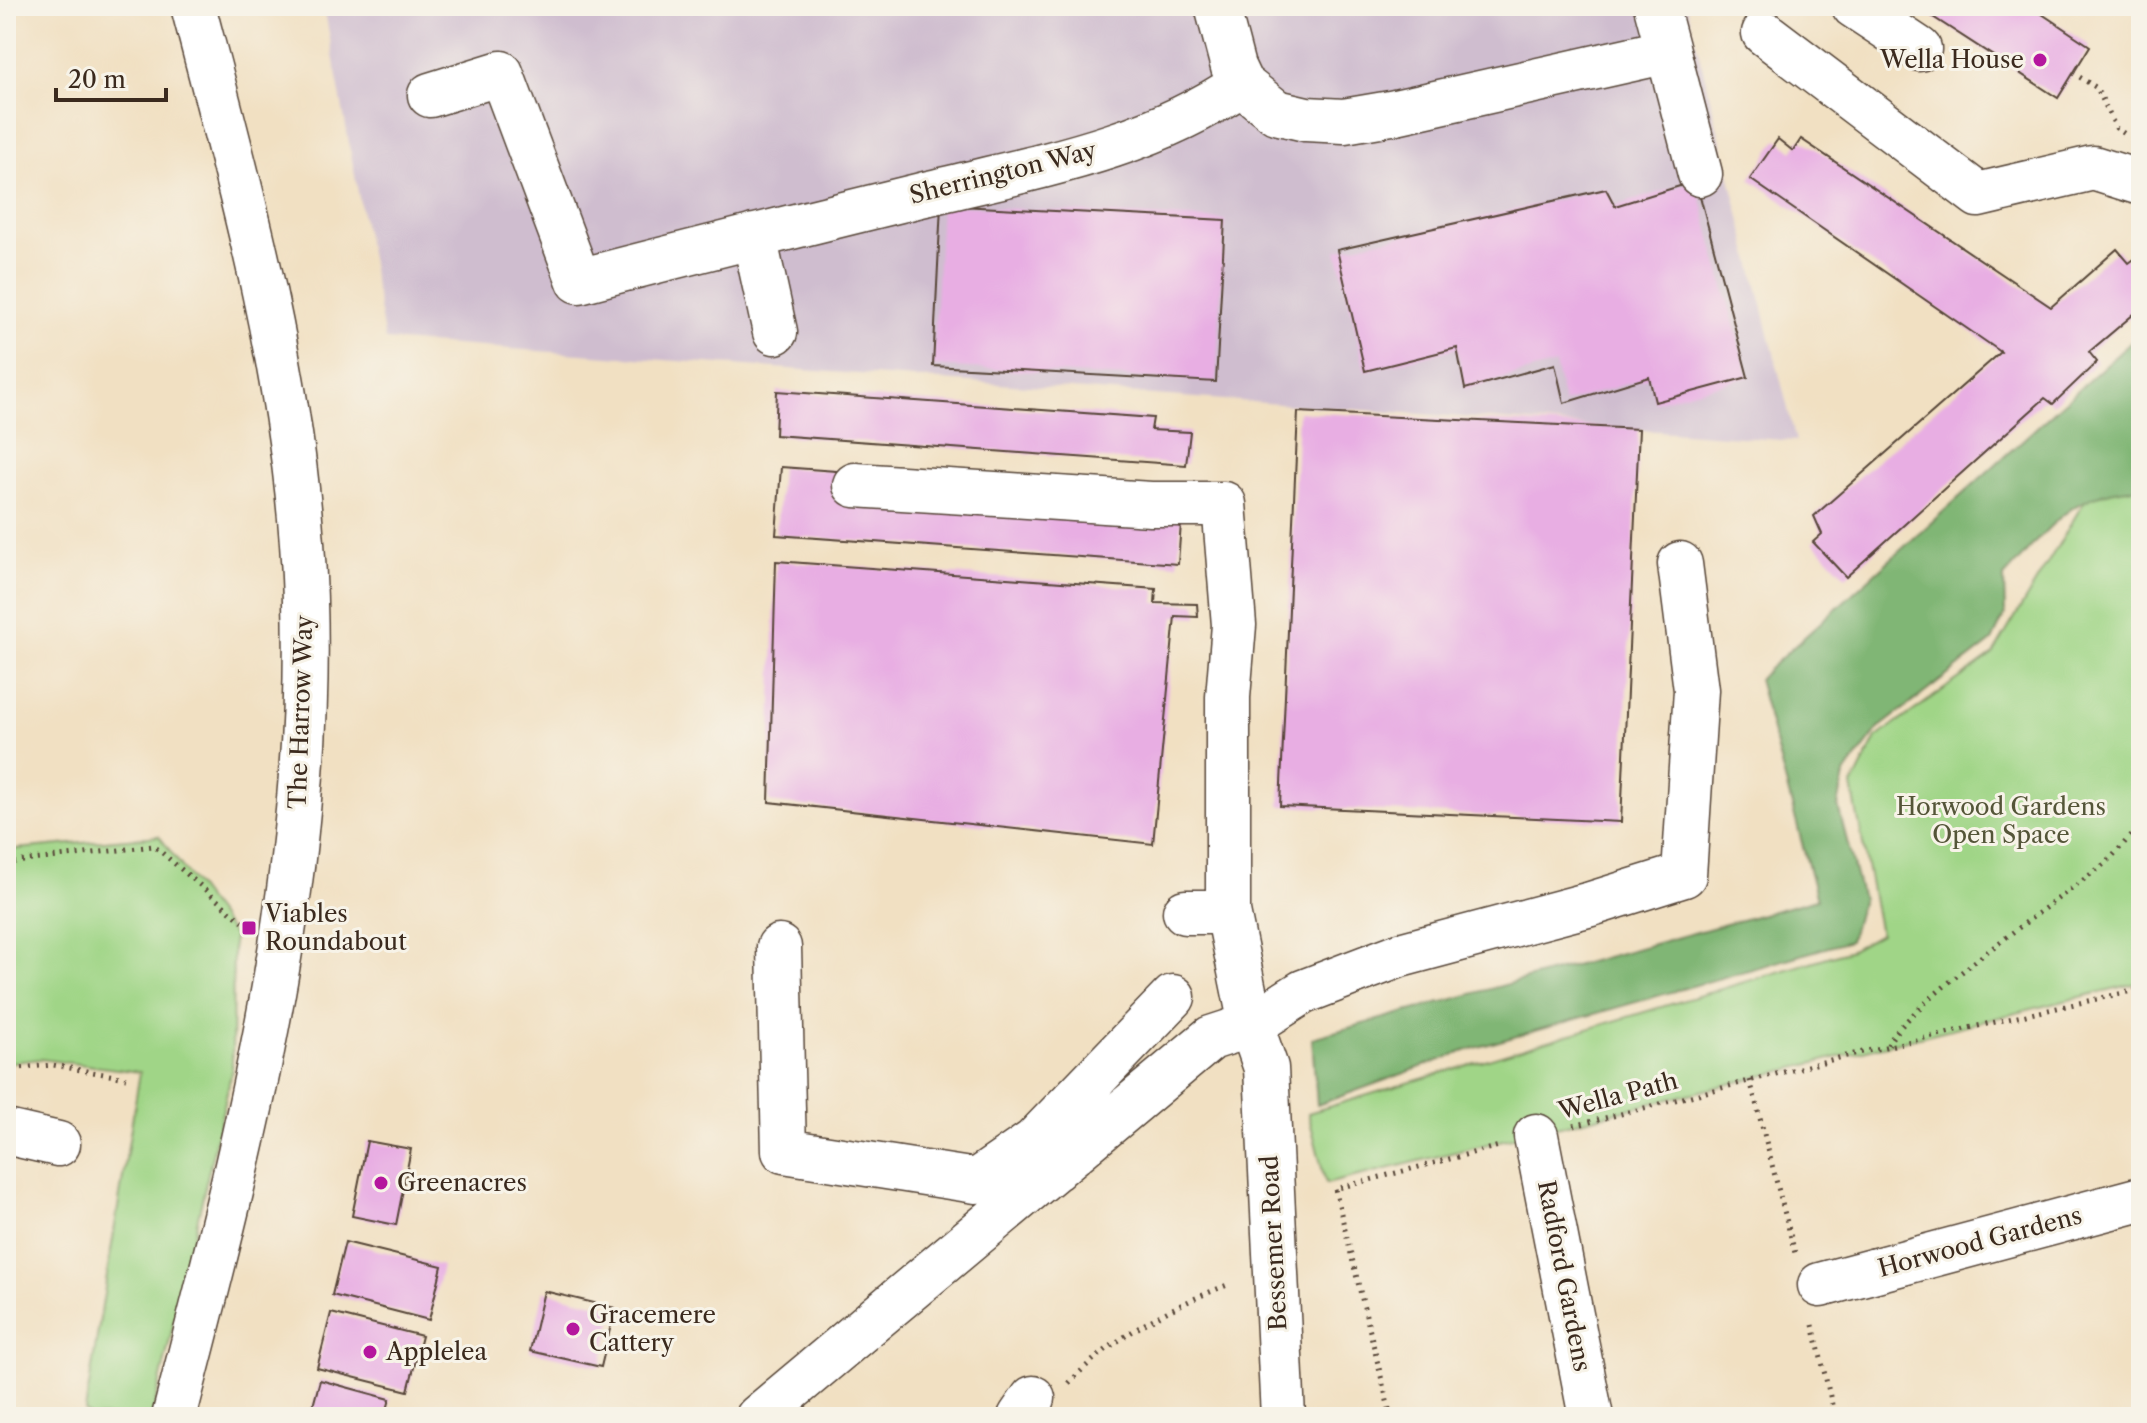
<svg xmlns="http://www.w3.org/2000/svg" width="2147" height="1423" font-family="'Libre Caslon Text',serif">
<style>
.industrial{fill:#cfbdcf}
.green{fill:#a0d587;stroke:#6e8052;stroke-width:2}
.forest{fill:#80b674;stroke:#5e7049;stroke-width:2}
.building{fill:#e8aee3}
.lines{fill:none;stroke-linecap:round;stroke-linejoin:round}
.minor-casing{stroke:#564537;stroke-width:47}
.path{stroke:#564537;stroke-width:5;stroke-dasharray:2 6;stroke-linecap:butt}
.minor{stroke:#fff;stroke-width:44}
.poi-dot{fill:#b5179e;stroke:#f7f3e8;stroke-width:3}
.labels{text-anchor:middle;stroke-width:6;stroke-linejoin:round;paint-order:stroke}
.poi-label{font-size:24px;fill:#3b2a1e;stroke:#f7f3e8;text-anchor:start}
.street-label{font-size:24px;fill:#3b2a1e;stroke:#f7f3e8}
.park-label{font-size:24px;fill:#545538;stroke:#f7f3e8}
</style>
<rect width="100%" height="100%" fill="#f7f3e8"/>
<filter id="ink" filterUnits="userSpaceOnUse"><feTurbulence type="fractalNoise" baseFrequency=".0125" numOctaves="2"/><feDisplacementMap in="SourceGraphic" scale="16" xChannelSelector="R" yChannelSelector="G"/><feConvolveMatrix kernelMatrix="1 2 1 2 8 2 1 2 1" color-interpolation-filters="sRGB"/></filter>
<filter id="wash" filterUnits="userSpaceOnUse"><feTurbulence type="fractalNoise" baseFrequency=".006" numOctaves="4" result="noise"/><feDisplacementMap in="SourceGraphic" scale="32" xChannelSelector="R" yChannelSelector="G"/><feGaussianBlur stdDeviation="1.8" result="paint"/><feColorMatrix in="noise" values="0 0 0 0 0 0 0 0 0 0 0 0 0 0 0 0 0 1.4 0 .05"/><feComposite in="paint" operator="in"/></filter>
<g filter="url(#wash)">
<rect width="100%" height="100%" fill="#f1e0c2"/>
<path class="industrial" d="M 324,6 L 1687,6 L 1796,441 L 385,340 Z"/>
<path class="green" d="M 2141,451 L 2141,982 L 1326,1184 L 1308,1113 L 1851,950 L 1880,934 L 1852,786 L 1876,738 L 1993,654 L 2090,492 Z
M 159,836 L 233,935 L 232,1070 L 152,1417 L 90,1417 L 85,1411 L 140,1072 L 40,1059 L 6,1063 L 6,850 Z"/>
<path class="forest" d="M 2141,333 L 2141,488 C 2069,491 2050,528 2004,577 L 2005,614 L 1992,641 L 1880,727 L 1844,775 L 1838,806 L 1862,899 L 1850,941 L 1468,1050 L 1317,1105 L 1312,1038 L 1817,899 L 1758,679 Z"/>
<g id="blocks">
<path class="building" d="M 1916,6 L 2030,6 L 2090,46 L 2058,98 Z
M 1778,139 L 1793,151 L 1801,139 L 2051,307 L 2117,249 L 2129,263 L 2141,254 L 2141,308 L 2089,352 L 2097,362 L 2053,404 L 2045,398 L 1846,577 L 1813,542 L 1822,534 L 1814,516 L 2001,352 L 1750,179 Z
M 1696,181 L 1748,377 L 1655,402 L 1649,377 L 1564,403 L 1555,364 L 1465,389 L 1457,348 L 1365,371 L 1337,250 L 1606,189 L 1615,206 Z
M 941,205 L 1225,220 L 1216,382 L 933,366 Z
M 777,391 L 1153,418 L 1151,430 L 1190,432 L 1186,465 L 775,435 Z
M 1298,412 L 1639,429 L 1621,822 L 1280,806 Z
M 781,467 L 1183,496 L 1178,564 L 776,535 Z
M 776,561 L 1156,589 L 1155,603 L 1197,604 L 1198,617 L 1175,616 L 1153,844 L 769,802 Z
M 367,1141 L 411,1149 L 396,1225 L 352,1216 Z
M 345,1242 L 442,1266 L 429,1320 L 332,1295 Z
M 544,1291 L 615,1308 L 601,1367 L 530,1351 Z
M 331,1313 L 422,1336 L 408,1391 L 317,1368 Z
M 320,1380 L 390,1399 L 385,1417 L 310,1417 Z"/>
</g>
</g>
<g filter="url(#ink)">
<use href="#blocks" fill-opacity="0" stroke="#564537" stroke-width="2"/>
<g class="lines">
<defs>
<path id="minor" d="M 1217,6 L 1233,67 L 1241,84 L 1276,112 L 1306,119 L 1344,121 L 1391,113 L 1668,51 L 1700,174
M 1656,6 L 1668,51
M 1854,6 L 1919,49
M 1764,33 L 1978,195 L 2093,168 L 2141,183
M 430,95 L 501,73 L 579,281 C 693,251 807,223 921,195 C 1030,168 1147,149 1241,84
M 754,236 L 775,332
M 855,485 L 1151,504 L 1224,504 L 1234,625 L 1228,697 L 1228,912
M 1185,912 L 1228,912 L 1251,1025 L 1266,1068 L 1283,1417
M 779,947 L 784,1151 L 976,1181 L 1034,1141 L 1055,1169
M 6,1132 L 58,1144
M 1536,1136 L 1591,1417
M 1034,1141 L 1173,997
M 1820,1285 L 2141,1199
M 174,1417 C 249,1128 324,845 302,543 C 289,361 239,182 193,6
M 758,1417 L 1211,1038 L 1251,1025 L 1303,992 L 1400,955 L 1591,904 L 1684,875 L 1696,690 L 1680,564
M 1020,1417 L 1033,1398"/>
</defs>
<use href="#minor" class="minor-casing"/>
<path class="path" d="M 2073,73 L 2097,88 L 2116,128 L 2125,134
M 6,863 L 154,846 L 244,923
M 1888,1045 C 1902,1009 2060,898 2099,868 C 2115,856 2127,839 2141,824
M 6,1069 L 53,1065 L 126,1078
M 1750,1080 L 1795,1253
M 1574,1126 L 1854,1054 L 2141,989
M 1813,1325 L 1835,1417
M 1069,1383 C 1112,1337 1172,1306 1230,1284
M 1391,1417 L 1335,1189 L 1499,1146"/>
<use href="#minor" class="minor"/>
</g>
</g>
<g class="poi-dot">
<circle cx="2040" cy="60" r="8"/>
<rect x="241" y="920" width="16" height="16" rx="4"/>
<circle cx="381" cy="1183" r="8"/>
<circle cx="573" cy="1329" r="8"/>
<circle cx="370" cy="1352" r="8"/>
</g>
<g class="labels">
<g class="poi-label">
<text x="2024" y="68" text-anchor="end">Wella House</text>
<text x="265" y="922">Viables<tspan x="265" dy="28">Roundabout</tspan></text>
<text x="397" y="1191">Greenacres</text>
<text x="589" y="1323">Gracemere<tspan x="589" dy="28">Cattery</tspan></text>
<text x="386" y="1360">Applelea</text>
</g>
<g class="street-label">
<text transform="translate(1003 173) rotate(-14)" y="8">Sherrington Way</text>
<text transform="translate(301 712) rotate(-88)" y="8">The Harrow Way</text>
<text transform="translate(1618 1096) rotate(-15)" y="8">Wella Path</text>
<text transform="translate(1980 1242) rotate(-15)" y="8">Horwood Gardens</text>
<text transform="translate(1274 1243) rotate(-93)" y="8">Bessemer Road</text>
<text transform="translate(1564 1276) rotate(79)" y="8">Radford Gardens</text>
</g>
<g class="park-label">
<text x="2001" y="815">Horwood Gardens<tspan x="2001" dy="28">Open Space</tspan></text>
</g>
</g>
<rect width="2147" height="1423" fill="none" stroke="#f7f3e8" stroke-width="32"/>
<path d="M56 88v12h110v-12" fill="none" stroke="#3b2a1e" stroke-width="4"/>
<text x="68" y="88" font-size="24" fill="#3b2a1e" stroke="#f7f3e8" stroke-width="6" paint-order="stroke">20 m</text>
</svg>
